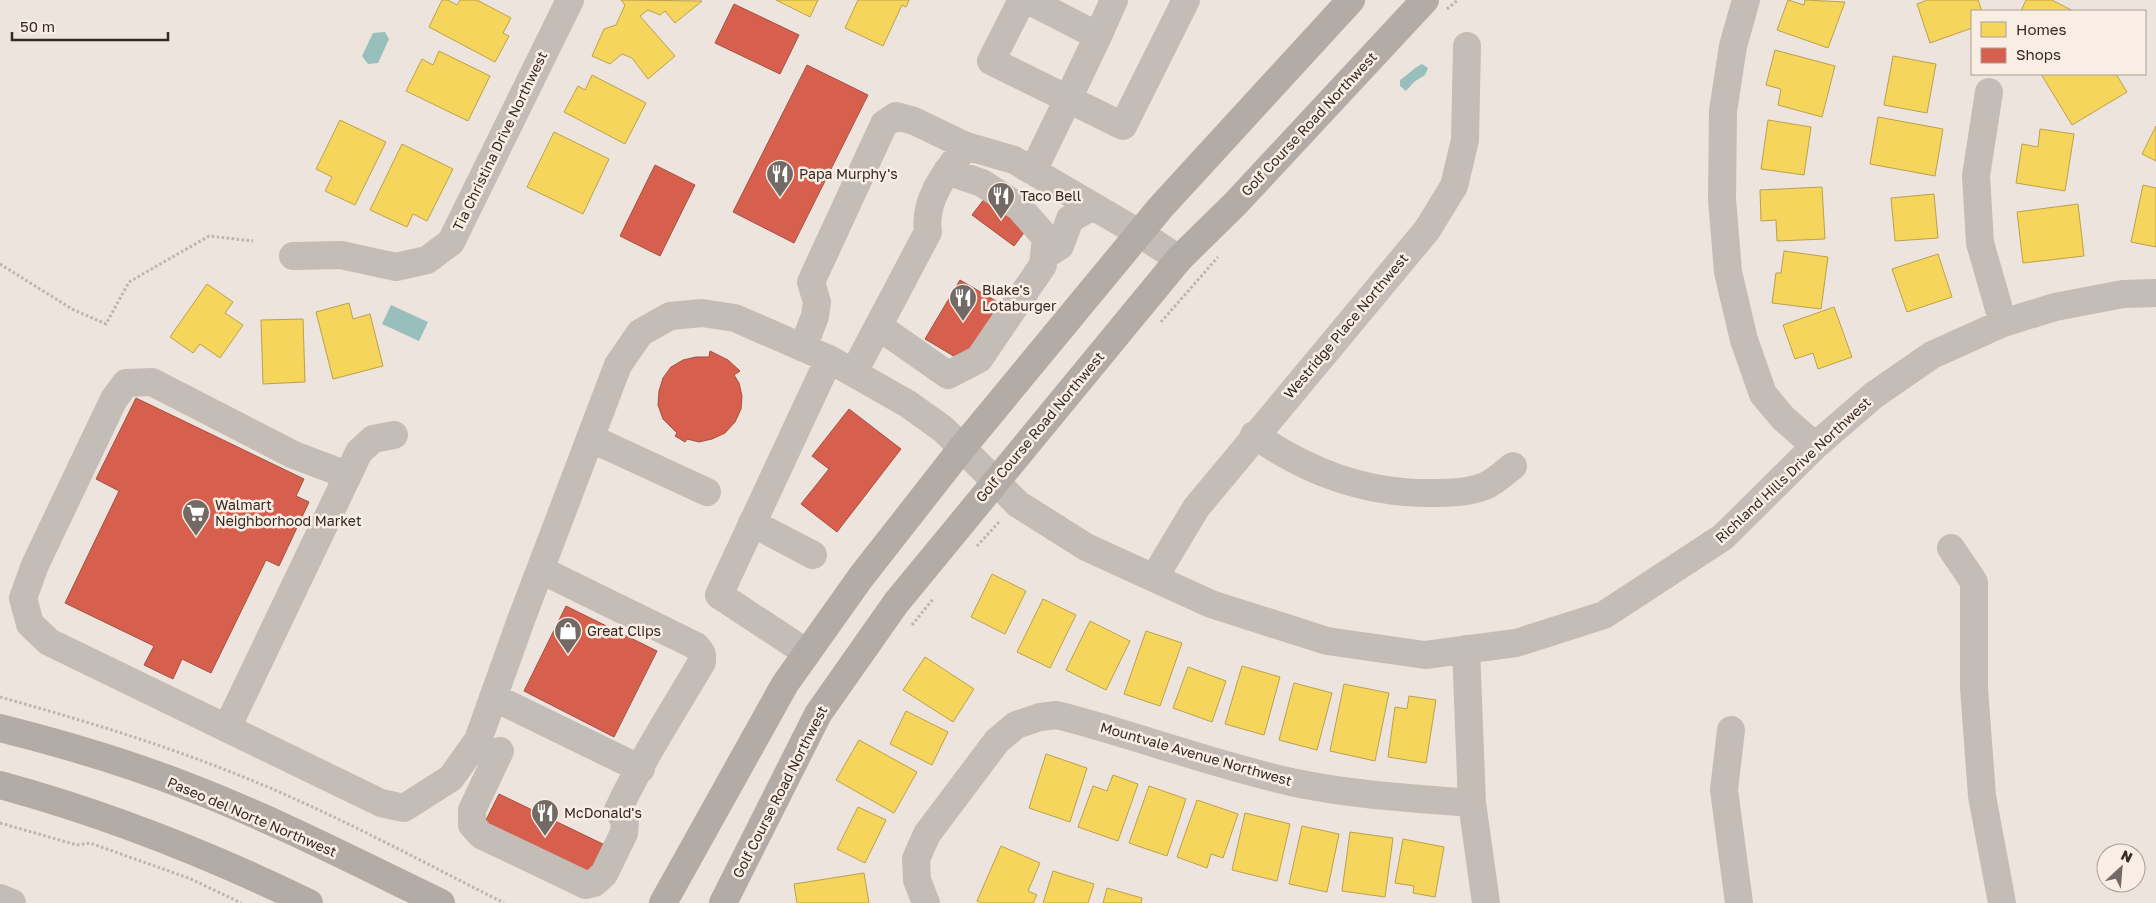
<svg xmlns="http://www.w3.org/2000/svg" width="2156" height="903" font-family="'Golos Text',sans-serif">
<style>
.water{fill:#99bfbc}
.homes{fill:#f6d55c;stroke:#bca14c}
.shops{fill:#d6604d;stroke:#a55041}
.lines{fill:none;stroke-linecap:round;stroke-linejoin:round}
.path{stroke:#bdb4af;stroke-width:3;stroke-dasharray:2.5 2.5;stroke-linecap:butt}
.minor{stroke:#c4bcb7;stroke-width:28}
.major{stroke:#b3aba6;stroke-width:28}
.labels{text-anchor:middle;stroke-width:5;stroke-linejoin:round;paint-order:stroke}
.street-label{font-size:14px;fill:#342925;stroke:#f9eee3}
.poi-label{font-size:14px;fill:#342925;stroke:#f9eee3;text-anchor:start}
</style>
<rect width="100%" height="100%" fill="#ece4dd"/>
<path class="water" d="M 385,32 L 389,39 L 378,63 L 368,64 L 362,56 L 373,33 Z
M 1422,64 L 1428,68 L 1425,75 L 1414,82 L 1406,91 L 1400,86 L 1400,80 C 1408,75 1413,68 1422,64 Z
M 391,305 L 428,322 L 419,341 L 382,324 Z"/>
<path class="homes" d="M 442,0 L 448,0 L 457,5 L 460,0 L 477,0 L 511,18 L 503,33 L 509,36 L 495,62 L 429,27 Z
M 621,0 L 702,1 L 675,23 L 665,11 L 660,15 L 648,10 L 640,16 L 675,56 L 648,79 L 632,58 L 622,54 L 610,64 L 592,56 L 604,29 L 616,25 L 625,5 Z
M 776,0 L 818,0 L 810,17 Z
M 858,0 L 909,0 L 906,7 L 902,5 L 883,46 L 845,28 Z
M 1788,0 L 1804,5 L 1805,0 L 1845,2 L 1828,48 L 1777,30 Z
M 1927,0 L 1978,0 L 1982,11 L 1972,11 L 1972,28 L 1930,43 L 1917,4 Z
M 2026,0 L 2052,0 L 2073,11 L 2021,11 Z
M 1775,50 L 1835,66 L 1822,117 L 1778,105 L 1781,89 L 1766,85 Z
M 439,51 L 490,76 L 468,121 L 406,91 L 422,59 L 433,65 Z
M 1893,56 L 1936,64 L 1927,113 L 1884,105 Z
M 2041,74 L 2116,74 L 2127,92 L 2072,125 Z
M 592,75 L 646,103 L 625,144 L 564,112 L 578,86 L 585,90 Z
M 1878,117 L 1943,129 L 1935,176 L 1870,164 Z
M 340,120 L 386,142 L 355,205 L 325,191 L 332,177 L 316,169 Z
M 1768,120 L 1811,127 L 1804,175 L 1761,169 Z
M 2156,126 L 2156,161 L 2142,154 Z
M 2040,129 L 2074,134 L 2065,191 L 2016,183 L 2022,144 L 2038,147 Z
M 554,132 L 609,159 L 583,214 L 527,187 Z
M 402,144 L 453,169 L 427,221 L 413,214 L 407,227 L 370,210 Z
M 2143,185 L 2156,188 L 2156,247 L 2131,242 Z
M 1822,187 L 1825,239 L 1777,241 L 1776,220 L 1761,221 L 1760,190 Z
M 1934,194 L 1938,238 L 1895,241 L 1891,198 Z
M 2078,204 L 2084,256 L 2023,263 L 2017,212 Z
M 1784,251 L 1828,257 L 1821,309 L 1772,303 L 1776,273 L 1781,273 Z
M 1938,254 L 1952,297 L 1907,312 L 1892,269 Z
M 207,284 L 233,302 L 225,313 L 243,325 L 220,358 L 200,344 L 193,353 L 170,337 Z
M 349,303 L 353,319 L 370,314 L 383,366 L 333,379 L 316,312 Z
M 1834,307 L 1852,357 L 1818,369 L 1813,353 L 1795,359 L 1783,325 Z
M 303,319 L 305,382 L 263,384 L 261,320 Z
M 992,574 L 1026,591 L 1005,634 L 971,617 Z
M 1043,599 L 1076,615 L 1050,668 L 1017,652 Z
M 1090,621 L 1130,641 L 1106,690 L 1066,670 Z
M 1146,631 L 1182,643 L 1160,706 L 1124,694 Z
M 925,657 L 974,689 L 953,722 L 903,690 Z
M 1242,666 L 1280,677 L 1264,735 L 1225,724 Z
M 1188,667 L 1226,681 L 1212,722 L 1173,708 Z
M 1294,683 L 1332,693 L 1317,750 L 1279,740 Z
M 1344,684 L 1389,693 L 1375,761 L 1330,751 Z
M 1409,696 L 1436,700 L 1426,763 L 1388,757 L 1395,707 L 1407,709 Z
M 906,711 L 948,732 L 932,765 L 890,744 Z
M 859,740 L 917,772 L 894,813 L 836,780 Z
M 1046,754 L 1087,768 L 1070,822 L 1029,808 Z
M 1113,775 L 1138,784 L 1118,841 L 1078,827 L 1093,786 L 1107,791 Z
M 1149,786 L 1186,799 L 1167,856 L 1129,843 Z
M 1197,800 L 1238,814 L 1223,858 L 1211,854 L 1207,868 L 1177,857 Z
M 858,807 L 886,820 L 865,863 L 837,849 Z
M 1245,813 L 1290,824 L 1277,881 L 1232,870 Z
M 1302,826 L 1339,834 L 1327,892 L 1289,884 Z
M 1350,832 L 1393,838 L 1385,897 L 1342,891 Z
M 1403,839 L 1444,847 L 1435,897 L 1413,893 L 1414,886 L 1395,883 Z
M 1001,846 L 1040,863 L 1028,891 L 1037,895 L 1033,903 L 982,903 L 977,901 Z
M 1053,871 L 1094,884 L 1088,903 L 1043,903 Z
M 864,873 L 869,903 L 797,903 L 794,884 Z
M 1107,888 L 1142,898 L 1141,903 L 1103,903 Z"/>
<path class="shops" d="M 734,4 L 799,35 L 780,74 L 715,43 Z
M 807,65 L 868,95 L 794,243 L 733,212 Z
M 655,165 L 695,185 L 660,256 L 620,236 Z
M 988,194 L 1029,226 L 1014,246 L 972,215 Z
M 960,280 L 1001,304 L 967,364 L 925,339 Z
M 710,351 L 728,360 L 740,371 L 734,375 L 739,383 L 742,396 L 741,409 L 735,422 L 725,433 L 712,439 L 699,442 L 687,439 L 685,442 L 675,436 L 677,433 L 663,419 L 658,405 L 659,391 L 663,378 L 671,367 L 683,360 L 696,357 L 709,357 Z
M 136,398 L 304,479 L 296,496 L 309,502 L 279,566 L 266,560 L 211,673 L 182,659 L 173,679 L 144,665 L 154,646 L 65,603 L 119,491 L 96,479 Z
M 849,409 L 901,449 L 837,532 L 801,504 L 829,469 L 812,456 Z
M 566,606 L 657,651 L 614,737 L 524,691 Z
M 499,794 L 607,846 L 590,880 L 482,828 Z"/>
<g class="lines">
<path class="path" d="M 1447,9 L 1458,0
M 0,264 L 72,309 L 106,324 L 129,282 L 209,236 L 253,241
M 1161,322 L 1218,257
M 977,546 L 999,522
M 912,625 L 933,599
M 0,697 C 82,720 162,744 241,776 C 331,812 417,859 504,903
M 0,823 L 77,845 L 90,843 L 191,879 L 241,903"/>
<path class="minor" d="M 1022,0 L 991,61 L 1068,99 L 1098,36
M 1028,0 L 1098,36 L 1114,0
M 1746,0 L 1733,46 L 1723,111 L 1722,199 L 1728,272 L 1744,340 L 1763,394 L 1783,418 L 1815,446
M 1989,92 L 1976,176 L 1980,243 L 2003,323
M 1033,171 L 1068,99 L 1123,126 L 1186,0
M 293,256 L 341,255 L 396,267 L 427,260 L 451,242 L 570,0
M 1044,256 L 1060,246 L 1070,219 L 1093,206
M 878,326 L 948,375 L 979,359 L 1043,265 L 1046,238 L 1019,207 L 982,183 L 947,171
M 803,348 L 815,316 L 817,302 L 811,282 L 884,124 L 896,116 L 914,121 L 966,146
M 854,372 L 928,232 C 923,199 947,171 966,146 L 1014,160 L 1139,233 L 1179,259
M 1254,435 C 1309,472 1363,493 1429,493 C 1448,493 1467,493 1485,486 C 1495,482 1505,472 1513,466
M 590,438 L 707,492
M 347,475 L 294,455 L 152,382 L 126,383 L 114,399 L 35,565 L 23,598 L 30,624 L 49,642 L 381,803 L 404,808 L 451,778 L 478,740 L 521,620 L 618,365 L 640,333 L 670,316 L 702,313 L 735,318 L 829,359 L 908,404 L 943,429 L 1018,504 L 1086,547 L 1211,604 L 1327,641 L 1425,655 L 1516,643 L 1604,615 L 1723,537 L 1815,446 L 1874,395 L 1932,355 L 2003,323 L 2055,307 L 2123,294 L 2156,293
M 752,523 L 813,555
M 1951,548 L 1974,582 L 1974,688 L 1982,796 L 2002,903
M 1154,578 L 1196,508 L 1427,230 L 1454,186 L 1465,140 L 1467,46
M 1466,649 L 1472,803 L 1486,903
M 807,653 L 719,595 L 829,359
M 493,697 L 641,769
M 227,728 L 359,452 L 373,439 L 394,435
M 1731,730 L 1724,790 L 1739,903
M 500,751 L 472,810 L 472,825 L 481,835 L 586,885 L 594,883 L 604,874 L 624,833 L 625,821 L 618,810 C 642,759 673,711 702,662 L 702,654 L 696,646 L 541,570
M 0,898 L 12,903
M 926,903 L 917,880 L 916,859 L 927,834 L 997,741 L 1016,725 L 1040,717 L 1057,715 C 1135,735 1212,764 1291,782 C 1351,795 1411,798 1472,803"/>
<path class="major" d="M 0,728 C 64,744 128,763 189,787 C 275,820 358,863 441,903
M 0,785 C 107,814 210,855 309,903
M 663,903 L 785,684 L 861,577 L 962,448 L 1161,207 L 1351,0
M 723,903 L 818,714 L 896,603 L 1179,259 L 1236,203 L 1425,0"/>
</g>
<defs>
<symbol id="restaurant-pin" viewBox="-11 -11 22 30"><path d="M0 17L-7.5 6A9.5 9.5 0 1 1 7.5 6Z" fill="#746a65" stroke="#f9eee3"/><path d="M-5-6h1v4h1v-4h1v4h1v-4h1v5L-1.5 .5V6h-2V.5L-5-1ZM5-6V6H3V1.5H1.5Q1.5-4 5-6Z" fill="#fff"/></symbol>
<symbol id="supermarket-pin" viewBox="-11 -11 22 30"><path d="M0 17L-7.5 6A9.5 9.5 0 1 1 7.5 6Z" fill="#746a65" stroke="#f9eee3"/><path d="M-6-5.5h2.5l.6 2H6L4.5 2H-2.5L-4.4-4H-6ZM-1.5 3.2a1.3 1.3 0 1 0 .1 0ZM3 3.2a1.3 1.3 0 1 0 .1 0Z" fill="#fff"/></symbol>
<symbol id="shop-pin" viewBox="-11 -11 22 30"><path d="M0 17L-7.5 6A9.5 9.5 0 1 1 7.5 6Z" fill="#746a65" stroke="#f9eee3"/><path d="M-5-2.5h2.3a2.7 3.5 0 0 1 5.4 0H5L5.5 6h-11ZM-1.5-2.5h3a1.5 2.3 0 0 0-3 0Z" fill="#fff"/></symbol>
</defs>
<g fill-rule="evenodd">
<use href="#restaurant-pin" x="764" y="158" width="32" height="43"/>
<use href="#restaurant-pin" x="985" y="180" width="32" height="43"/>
<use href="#restaurant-pin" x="947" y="282" width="32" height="43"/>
<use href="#supermarket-pin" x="180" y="497" width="32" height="43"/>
<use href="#shop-pin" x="552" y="615" width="32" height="43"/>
<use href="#restaurant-pin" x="529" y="797" width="32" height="43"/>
</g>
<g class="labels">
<g class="street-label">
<text transform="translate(1309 124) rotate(-47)" y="5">Golf Course Road Northwest</text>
<text transform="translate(500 141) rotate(-64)" y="5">Tia Christina Drive Northwest</text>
<text transform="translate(1346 326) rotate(-50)" y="5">Westridge Place Northwest</text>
<text transform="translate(1040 427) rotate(-50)" y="5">Golf Course Road Northwest</text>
<text transform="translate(1793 470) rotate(-43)" y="5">Richland Hills Drive Northwest</text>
<text transform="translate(1196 754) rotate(16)" y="5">Mountvale Avenue Northwest</text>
<text transform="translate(780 792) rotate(-63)" y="5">Golf Course Road Northwest</text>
<text transform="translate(252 817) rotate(23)" y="5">Paseo del Norte Northwest</text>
</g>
<g class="poi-label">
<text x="799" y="179">Papa Murphy's</text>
<text x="1020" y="201">Taco Bell</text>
<text x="982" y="295">Blake's<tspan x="982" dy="16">Lotaburger</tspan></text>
<text x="215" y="510">Walmart<tspan x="215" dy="16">Neighborhood Market</tspan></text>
<text x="587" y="636">Great Clips</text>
<text x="564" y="818">McDonald's</text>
</g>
</g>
<rect x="1971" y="10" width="175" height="65" fill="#f9eee3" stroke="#aa9f97"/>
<rect x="1981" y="22" width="25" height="15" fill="#f6d55c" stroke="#aa9f97"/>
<text x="2016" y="35" font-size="15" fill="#342925">Homes</text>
<rect x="1981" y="48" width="25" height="15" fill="#d6604d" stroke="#aa9f97"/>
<text x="2016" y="60" font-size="15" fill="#342925">Shops</text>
<g transform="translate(2121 868) rotate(26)"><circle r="24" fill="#f9eee3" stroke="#aa9f97"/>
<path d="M0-4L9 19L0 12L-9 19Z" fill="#746a65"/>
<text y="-8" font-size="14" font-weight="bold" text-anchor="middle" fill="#342925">N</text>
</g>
<path d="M12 32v8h156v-8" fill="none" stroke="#342925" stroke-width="2.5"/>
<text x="20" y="32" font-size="15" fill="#342925" stroke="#f9eee3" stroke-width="4" paint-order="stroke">50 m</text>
</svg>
